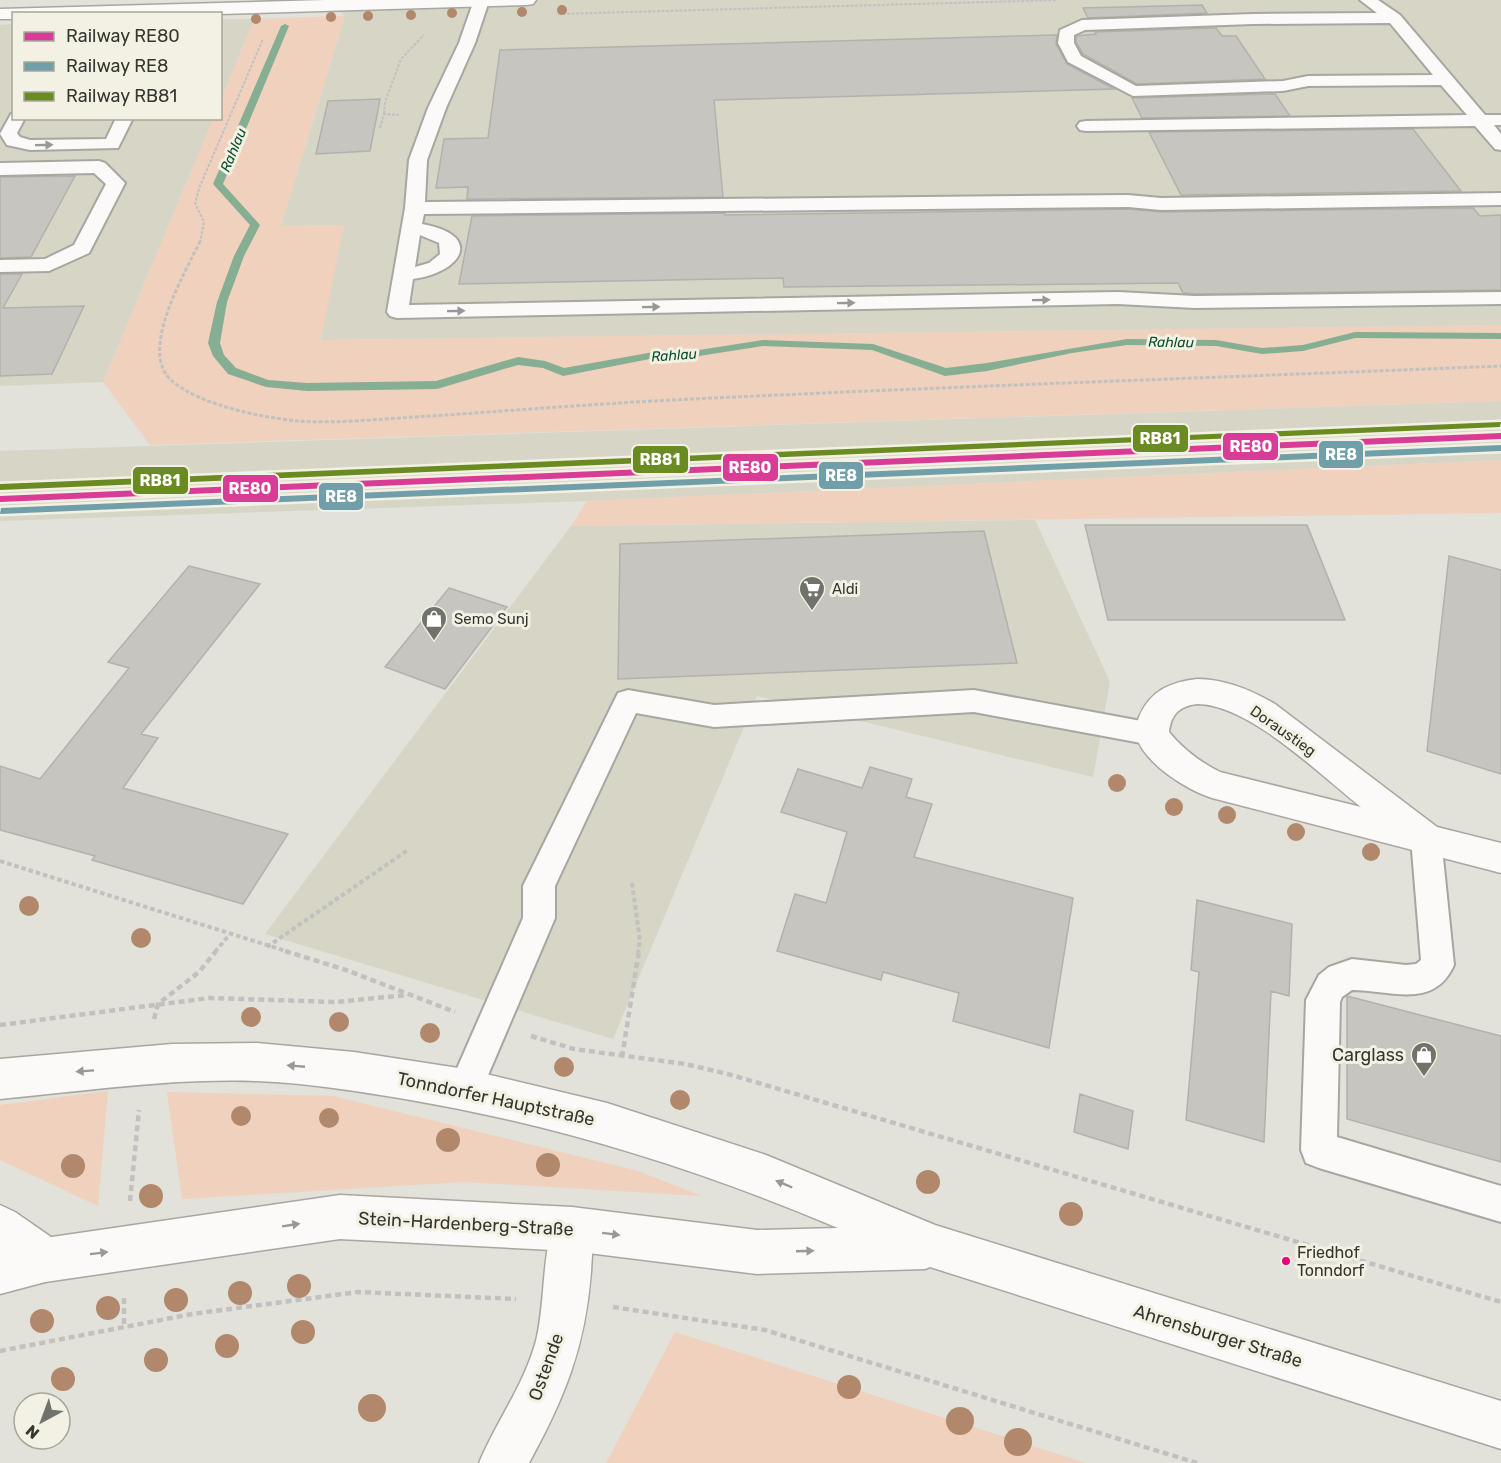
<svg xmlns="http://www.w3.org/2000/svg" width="1501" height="1463" font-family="Rubik,sans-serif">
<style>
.built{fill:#d6d5c6}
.green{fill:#efd1be}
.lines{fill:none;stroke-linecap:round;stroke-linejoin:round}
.stream{fill:#85ae92;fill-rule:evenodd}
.building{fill:#c7c5c0;stroke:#b3b1ab;stroke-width:1.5}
.service-casing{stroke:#a7a7a1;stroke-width:4}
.minor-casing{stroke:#a7a7a1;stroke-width:3}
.primary-casing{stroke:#a7a7a1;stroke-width:3}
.path-far3{stroke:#c1c1bf;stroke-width:2;stroke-dasharray:3 1.5;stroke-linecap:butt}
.path-far2{stroke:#c1c1bf;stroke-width:3;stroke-dasharray:4 2;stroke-linecap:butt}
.path-far1{stroke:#c1c1bf;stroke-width:4;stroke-dasharray:4.5 3;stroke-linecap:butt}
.path{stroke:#c1c1bf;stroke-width:4.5;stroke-dasharray:6 4;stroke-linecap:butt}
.service{fill:#fbfaf9;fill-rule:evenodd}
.minor{fill:#fbfaf9;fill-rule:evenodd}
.primary{fill:#fbfaf9;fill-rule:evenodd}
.rail-1-casing{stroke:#f3f1e3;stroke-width:5}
.rail-2-casing{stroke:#f3f1e3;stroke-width:5}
.rail-3-casing{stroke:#f3f1e3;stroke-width:5}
.rail-1{fill:#d83c96;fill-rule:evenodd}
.rail-2{fill:#709faa;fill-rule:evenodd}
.rail-3{fill:#6a8a22;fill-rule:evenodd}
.tree{fill:#b1886b}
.oneway{fill:#989894}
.bus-dot{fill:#e5007d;stroke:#f3f1e3;stroke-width:2}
.labels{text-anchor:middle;stroke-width:6;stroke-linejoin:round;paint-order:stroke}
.far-water-label{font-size:14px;font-style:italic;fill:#05512d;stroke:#f3f1e3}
.poi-label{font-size:15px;fill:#363630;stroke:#f3f1e3;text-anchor:start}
.street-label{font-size:15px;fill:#363630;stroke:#f3f1e3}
.near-bus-label{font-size:16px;fill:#363630;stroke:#f3f1e3;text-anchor:start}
.near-poi-label{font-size:18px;fill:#363630;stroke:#f3f1e3;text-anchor:end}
.near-street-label{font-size:18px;fill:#363630;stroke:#f3f1e3}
.line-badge{stroke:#f3f1e3;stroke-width:2}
.badge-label{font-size:16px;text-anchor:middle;font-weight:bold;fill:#fff}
</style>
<rect width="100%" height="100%" fill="#e2e1da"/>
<path class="built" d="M 324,0 L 1501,0 L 1501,325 L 320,340 L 344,225 L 281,226 L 345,16 Z
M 221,19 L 254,19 L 221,100 Z
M 13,24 L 14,118 L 213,119 L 103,382 L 0,386 L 0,25 Z
M 1501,401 L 1501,460 L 587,501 L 0,521 L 0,451 Z
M 1035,520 L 1110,682 L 1093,777 L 757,696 L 613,1039 L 265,934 L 571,526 Z"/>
<path class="green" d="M 345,16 L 281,226 L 344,225 L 321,340 L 1501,325 L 1501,401 L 150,445 L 103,382 L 213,119 L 220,118 L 221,100 L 254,19 Z
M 1501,460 L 1501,513 L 571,526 L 587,501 Z
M 108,1091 L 98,1206 L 0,1160 L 0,1105 Z
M 167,1092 L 333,1096 L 638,1171 L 702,1196 L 465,1182 L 182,1199 Z
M 675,1332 L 1086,1463 L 606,1463 Z"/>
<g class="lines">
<path class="stream" d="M 285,24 L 289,26 L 223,184 L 260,225 L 244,256 L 227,302 L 220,343 L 224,355 L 236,368 L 268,380 L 307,383 L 436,381 L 518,357 L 545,361 L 564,368 L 665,350 L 699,350 L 763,340 L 873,344 L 946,368 L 987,363 L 1127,339 L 1216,340 L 1262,348 L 1303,345 L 1355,332 L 1501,333 L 1501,339 L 1355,338 L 1303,351 L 1262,354 L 1216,346 L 1127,345 L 1072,353 L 987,371 L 945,376 L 872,350 L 763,346 L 699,356 L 665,356 L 563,376 L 543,368 L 518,365 L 437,389 L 307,391 L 266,387 L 228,374 L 213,356 L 208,343 L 217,302 L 234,256 L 250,225 L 213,184 L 281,26 Z"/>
</g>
<path class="building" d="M 1202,5 L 1207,13 L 1088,18 L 1083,8 Z
M 1216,28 L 1222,36 L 1236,36 L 1265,79 L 1137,84 L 1083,54 L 1076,42 L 1076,36 L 1096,34 L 1095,32 Z
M 1057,35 L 1056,44 L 1067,64 L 1114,89 L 714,100 L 723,197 L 467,199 L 468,187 L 436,188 L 444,139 L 488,138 L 500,50 Z
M 1275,94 L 1290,116 L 1142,118 L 1132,98 Z
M 380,99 L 370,151 L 316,154 L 328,101 Z
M 1413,129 L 1461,191 L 1181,195 L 1149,132 Z
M 75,176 L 31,257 L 0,258 L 0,177 Z
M 1473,208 L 1480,216 L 1501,215 L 1501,290 L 1195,294 L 1183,293 L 1178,283 L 784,287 L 783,278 L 459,284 L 472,216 L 725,213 L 725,215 L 1128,209 L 1161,212 Z
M 0,274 L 22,274 L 3,308 L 84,306 L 52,374 L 0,376 Z
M 1085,525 L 1307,525 L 1345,620 L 1108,620 Z
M 984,531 L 1017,663 L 618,679 L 620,544 Z
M 1449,556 L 1501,570 L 1501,774 L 1427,751 Z
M 189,566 L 260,584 L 141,734 L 158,738 L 123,788 L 288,834 L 243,904 L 92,860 L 95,856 L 0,830 L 0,766 L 40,779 L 129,668 L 108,662 Z
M 449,588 L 507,607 L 445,689 L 385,667 Z
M 870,767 L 912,779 L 906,797 L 932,804 L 914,857 L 1073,898 L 1049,1048 L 953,1021 L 959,993 L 883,972 L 881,980 L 777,951 L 795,894 L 826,903 L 847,832 L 781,812 L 798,769 L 862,788 Z
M 1197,900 L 1292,924 L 1289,996 L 1271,991 L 1264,1142 L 1186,1120 L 1199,972 L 1191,970 Z
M 1347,996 L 1501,1036 L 1501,1162 L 1347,1119 Z
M 1080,1094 L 1133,1111 L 1128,1149 L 1074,1132 Z"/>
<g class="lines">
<defs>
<path id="service" d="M 474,0 L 489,1 L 475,43 L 446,108 L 427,160 L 425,202 L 1128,195 L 1161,198 L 1501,193 L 1501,205 L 1161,210 L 1128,207 L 424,214 L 422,224 C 484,235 463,272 413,279 L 409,305 L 1118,292 L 1195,296 L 1501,292 L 1501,304 L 1195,308 L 1118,304 L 397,318 L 390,316 L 387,312 L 405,208 L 409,160 L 428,108 L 459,43 ZM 420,235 L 439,243 L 440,254 L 429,263 L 415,267 Z
M 1360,0 L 1378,0 L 1400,15 L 1485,115 L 1501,115 L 1501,125 L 1494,125 L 1501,134 L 1501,150 L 1495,149 L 1475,126 L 1086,131 L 1080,130 L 1077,126 L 1080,122 L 1086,121 L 1467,115 L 1441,85 L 1308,86 L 1283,91 L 1133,96 L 1068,62 L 1058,43 L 1060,30 L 1082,20 L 1253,14 L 1377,13 ZM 1390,23 L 1433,75 L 1308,76 L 1283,81 L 1136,86 L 1081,56 L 1074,43 L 1074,35 L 1085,30 L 1253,24 Z
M 11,114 L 14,114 L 14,118 L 25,118 L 17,133 L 20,137 L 30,140 L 106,139 L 116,118 L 133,118 L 118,148 L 30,150 L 7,145 L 0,134 Z
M 99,161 L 105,163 L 125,183 L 89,253 L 49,271 L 0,272 L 0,260 L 45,259 L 74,245 L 106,184 L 94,173 L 0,175 L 0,163 Z
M 628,690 L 714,705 L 974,690 L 1152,723 L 1162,726 L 1166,734 L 1162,742 L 1152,745 L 974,712 L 714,727 L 636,713 L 555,886 L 555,918 L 477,1101 L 465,1106 L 453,1101 L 448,1089 L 523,918 L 523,886 L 618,693 Z
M 1426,825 L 1437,829 L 1441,838 L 1454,965 C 1434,1010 1390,990 1352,990 L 1342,997 L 1340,1002 L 1337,1137 L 1501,1186 L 1501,1222 L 1319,1168 L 1306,1163 L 1301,1150 L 1306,1000 L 1319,975 L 1329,967 L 1352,959 L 1406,965 L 1416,964 L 1421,960 L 1411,838 L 1415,829 Z"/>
<path id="minor" d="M 325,0 L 536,0 L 533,4 L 527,5 L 220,14 L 14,14 L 14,19 L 0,19 L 0,9 Z
M 1197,679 C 1225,679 1251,690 1275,704 L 1437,827 L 1501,843 L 1501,873 L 1212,798 C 1187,790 1143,763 1136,735 C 1135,730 1137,722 1139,717 C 1150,691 1170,682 1197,679 ZM 1197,704 C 1249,704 1320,775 1361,807 L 1220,772 C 1200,762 1183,749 1169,732 C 1171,714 1180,706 1197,704 Z
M 0,1205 L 15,1212 L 61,1244 L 67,1260 L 61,1276 L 45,1282 L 29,1276 L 0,1254 Z
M 572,1207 L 587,1214 C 595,1233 592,1251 591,1272 C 585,1348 565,1397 529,1463 L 479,1463 C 496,1422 524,1385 536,1341 C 546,1300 541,1252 557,1214 Z"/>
<path id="primary" d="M 257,1043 L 354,1052 L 465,1069 L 607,1103 L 766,1155 L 935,1225 L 1501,1401 L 1501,1449 L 930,1267 L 925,1269 L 757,1274 L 572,1251 L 340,1239 L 45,1282 L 0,1294 L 0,1250 L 45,1238 L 340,1195 L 572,1207 L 757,1230 L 838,1228 C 699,1169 554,1124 405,1099 C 356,1091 307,1083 257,1081 C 171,1078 85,1091 0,1099 L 0,1059 L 172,1044 Z"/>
</defs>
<use href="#service" class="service-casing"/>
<use href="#minor" class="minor-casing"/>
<use href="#primary" class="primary-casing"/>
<path class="path-far3" d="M 558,14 L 1057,0
M 384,114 L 385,102 L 401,59 L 424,35
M 380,128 L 384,114 L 399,115
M 200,243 L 204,222 L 195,203 L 200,186 L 263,39"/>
<path class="path-far2" d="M 200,241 C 186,272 138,350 171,380 C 199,405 260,417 297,421 C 341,424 388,418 432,416 C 519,410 606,403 693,399 C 962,386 1232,377 1501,366"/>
<path class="path-far1" d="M 0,861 L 289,952
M 632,883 L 640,941 L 638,952
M 267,947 L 408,850
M 215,952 L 229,935"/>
<path class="path" d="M 285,951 L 346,970 L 455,1012
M 154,1019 L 158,1004 L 199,972 L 216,951
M 0,1025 L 209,998 L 336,1002 L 407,995
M 531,1036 L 574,1049 L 685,1064 L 728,1074 L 1501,1302
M 622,1057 L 639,951
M 130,1201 L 139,1110
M 124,1298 L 124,1327
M 613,1307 L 765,1330 L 1197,1463
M 0,1351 L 192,1314 L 358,1292 L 516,1299"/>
<use href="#service" class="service"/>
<use href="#minor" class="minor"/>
<use href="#primary" class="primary"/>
<defs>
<path id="rail-1" d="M 1501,433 L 1501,439 L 0,502 L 0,496 Z"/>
<path id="rail-2" d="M 1501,445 L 1501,451 L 0,514 L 1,508 Z"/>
<path id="rail-3" d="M 1501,422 L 1500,427 L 0,490 L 0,484 Z"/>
</defs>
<use href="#rail-1" class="rail-1-casing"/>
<use href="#rail-2" class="rail-2-casing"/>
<use href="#rail-3" class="rail-3-casing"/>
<use href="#rail-1" class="rail-1"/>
<use href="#rail-2" class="rail-2"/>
<use href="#rail-3" class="rail-3"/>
</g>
<g class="tree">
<circle cx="562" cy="10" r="5"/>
<circle cx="522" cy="12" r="5"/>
<circle cx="452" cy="13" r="5"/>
<circle cx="411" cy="15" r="5"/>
<circle cx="368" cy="16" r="5"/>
<circle cx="331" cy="17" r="5"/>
<circle cx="256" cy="19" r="5"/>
<circle cx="1117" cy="783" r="9"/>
<circle cx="1174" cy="807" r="9"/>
<circle cx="1227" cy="815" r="9"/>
<circle cx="1296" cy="832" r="9"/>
<circle cx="1371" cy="852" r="9"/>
<circle cx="29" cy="906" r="10"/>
<circle cx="141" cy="938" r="10"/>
<circle cx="251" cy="1017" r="10"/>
<circle cx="339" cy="1022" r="10"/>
<circle cx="430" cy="1033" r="10"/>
<circle cx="564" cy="1067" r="10"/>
<circle cx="680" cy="1100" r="10"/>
<circle cx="241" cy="1116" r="10"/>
<circle cx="329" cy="1118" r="10"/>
<circle cx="448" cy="1140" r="12"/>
<circle cx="548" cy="1165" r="12"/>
<circle cx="73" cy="1166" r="12"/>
<circle cx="928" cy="1182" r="12"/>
<circle cx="151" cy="1196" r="12"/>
<circle cx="1071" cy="1214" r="12"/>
<circle cx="299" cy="1286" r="12"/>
<circle cx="240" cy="1293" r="12"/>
<circle cx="176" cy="1300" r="12"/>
<circle cx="108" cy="1308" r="12"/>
<circle cx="42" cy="1321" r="12"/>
<circle cx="303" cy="1332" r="12"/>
<circle cx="227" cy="1346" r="12"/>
<circle cx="156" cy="1360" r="12"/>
<circle cx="63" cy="1379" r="12"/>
<circle cx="849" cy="1387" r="12"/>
<circle cx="372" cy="1408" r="14"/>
<circle cx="960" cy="1421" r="14"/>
<circle cx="1018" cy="1442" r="14"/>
</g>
<defs><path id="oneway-solid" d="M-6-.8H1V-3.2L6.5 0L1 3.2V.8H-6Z" transform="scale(1.5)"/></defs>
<g class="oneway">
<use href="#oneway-solid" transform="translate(44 145) rotate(-1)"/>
<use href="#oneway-solid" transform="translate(1041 300) rotate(-1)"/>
<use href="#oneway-solid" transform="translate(846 303) rotate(-1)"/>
<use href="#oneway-solid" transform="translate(651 307) rotate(-1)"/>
<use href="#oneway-solid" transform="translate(456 311) rotate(-1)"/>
<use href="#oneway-solid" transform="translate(296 1066) rotate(-175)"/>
<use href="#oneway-solid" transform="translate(85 1071) rotate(176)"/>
<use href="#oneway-solid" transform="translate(784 1184) rotate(-157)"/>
<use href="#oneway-solid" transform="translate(291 1225) rotate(-9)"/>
<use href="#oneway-solid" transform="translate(611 1234) rotate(7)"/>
<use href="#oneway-solid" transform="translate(805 1251) rotate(-2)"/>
<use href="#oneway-solid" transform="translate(99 1253) rotate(-7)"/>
</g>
<defs>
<symbol id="supermarket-pin" viewBox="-11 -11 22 30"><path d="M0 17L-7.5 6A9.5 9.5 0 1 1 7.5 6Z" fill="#72726c" stroke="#f3f1e3"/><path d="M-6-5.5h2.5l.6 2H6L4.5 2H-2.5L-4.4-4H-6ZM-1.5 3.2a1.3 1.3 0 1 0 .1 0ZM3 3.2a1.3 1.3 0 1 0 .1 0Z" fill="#fff"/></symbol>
<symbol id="shop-pin" viewBox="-11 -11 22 30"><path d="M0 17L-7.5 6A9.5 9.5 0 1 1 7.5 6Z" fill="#72726c" stroke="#f3f1e3"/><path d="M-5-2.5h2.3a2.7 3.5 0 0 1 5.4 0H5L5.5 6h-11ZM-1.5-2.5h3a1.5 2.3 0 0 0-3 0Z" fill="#fff"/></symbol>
</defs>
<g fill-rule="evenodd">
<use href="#supermarket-pin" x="797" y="574" width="30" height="40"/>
<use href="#shop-pin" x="419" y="604" width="30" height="40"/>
<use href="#shop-pin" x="1409" y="1040" width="30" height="40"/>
</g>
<circle class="bus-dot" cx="1286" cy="1261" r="5"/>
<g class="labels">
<g class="far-water-label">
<text transform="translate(233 150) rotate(-67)" y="5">Rahlau</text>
<text transform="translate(1171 342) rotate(1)" y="5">Rahlau</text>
<text transform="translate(674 355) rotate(-4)" y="5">Rahlau</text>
</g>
<g class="poi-label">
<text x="832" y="594">Aldi</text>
<text x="454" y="624">Semo Sunj</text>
</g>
<g class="street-label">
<text transform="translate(1283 731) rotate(35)" y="5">Doraustieg</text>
</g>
<g class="near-bus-label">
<text x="1297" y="1258">Friedhof<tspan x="1297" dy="18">Tonndorf</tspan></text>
</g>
<g class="near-poi-label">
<text x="1404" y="1061">Carglass</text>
</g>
<g class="near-street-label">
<text transform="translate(496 1099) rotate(12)" y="6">Tonndorfer Hauptstraße</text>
<text transform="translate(466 1224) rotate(3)" y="6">Stein-Hardenberg-Straße</text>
<text transform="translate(1218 1336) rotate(17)" y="6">Ahrensburger Straße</text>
<text transform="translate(546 1367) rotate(-70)" y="6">Ostende</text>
</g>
</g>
<g class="line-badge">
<rect x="1132" y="424" width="57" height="29" rx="6" fill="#6a8a22"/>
<rect x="1222" y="432" width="57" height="29" rx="6" fill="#d83c96"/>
<rect x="1318" y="440" width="46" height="29" rx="6" fill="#709faa"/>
<rect x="632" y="445" width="57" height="29" rx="6" fill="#6a8a22"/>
<rect x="722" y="453" width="57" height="29" rx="6" fill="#d83c96"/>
<rect x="818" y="461" width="46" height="29" rx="6" fill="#709faa"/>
<rect x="132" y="466" width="57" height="29" rx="6" fill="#6a8a22"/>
<rect x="222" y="474" width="57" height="29" rx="6" fill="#d83c96"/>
<rect x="318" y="482" width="46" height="29" rx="6" fill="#709faa"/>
</g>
<g class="badge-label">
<text x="1160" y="444">RB81</text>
<text x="1251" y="452">RE80</text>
<text x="1341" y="460">RE8</text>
<text x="660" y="465">RB81</text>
<text x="750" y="473">RE80</text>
<text x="841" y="481">RE8</text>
<text x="160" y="486">RB81</text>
<text x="250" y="494">RE80</text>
<text x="341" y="502">RE8</text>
</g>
<rect x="12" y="12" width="210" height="108" fill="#f3f1e3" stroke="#a7a69b" stroke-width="1.5"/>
<rect x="24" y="32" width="30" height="9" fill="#d83c96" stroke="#a7a69b" stroke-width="1.5"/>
<text x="66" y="42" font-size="18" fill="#363630">Railway RE80</text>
<rect x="24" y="62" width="30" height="9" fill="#709faa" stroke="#a7a69b" stroke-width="1.5"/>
<text x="66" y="72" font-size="18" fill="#363630">Railway RE8</text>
<rect x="24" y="92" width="30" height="9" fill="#6a8a22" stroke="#a7a69b" stroke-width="1.5"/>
<text x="66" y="102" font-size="18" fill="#363630">Railway RB81</text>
<g transform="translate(42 1421) rotate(221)"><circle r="28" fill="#f3f1e3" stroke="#a7a69b" stroke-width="1.5"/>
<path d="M0-4.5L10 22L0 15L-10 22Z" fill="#72726c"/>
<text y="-9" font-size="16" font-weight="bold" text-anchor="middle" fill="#363630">N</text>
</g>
</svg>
